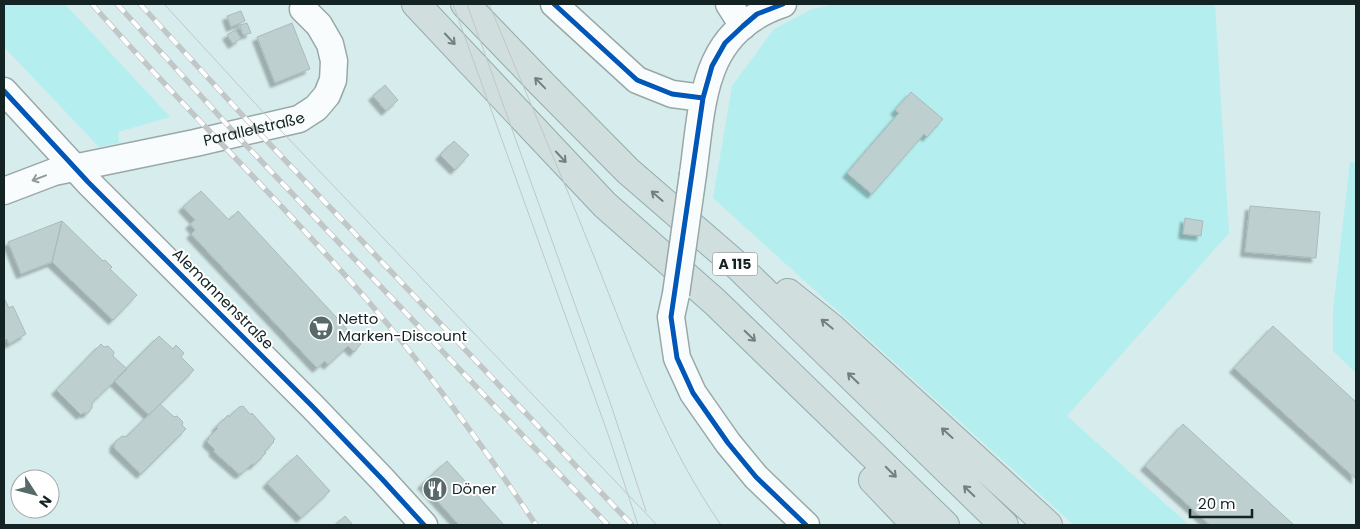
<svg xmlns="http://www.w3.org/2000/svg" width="1360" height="529" font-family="Poppins,sans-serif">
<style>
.green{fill:#b5eeee}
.building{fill:#becfcf;stroke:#aababb;filter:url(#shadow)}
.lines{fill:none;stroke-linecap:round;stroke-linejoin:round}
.minor-casing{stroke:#98a8a8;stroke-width:29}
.highway-casing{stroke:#95acac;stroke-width:30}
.minor{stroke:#f9fcfc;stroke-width:26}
.highway{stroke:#d0dede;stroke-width:28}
.tram{stroke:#c1c7c7;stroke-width:1}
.rail-casing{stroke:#c1c7c7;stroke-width:5.5}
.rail{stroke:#fff;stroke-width:4;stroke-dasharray:11;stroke-linecap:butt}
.minor-bridge-casing{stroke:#98a8a8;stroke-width:29;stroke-linecap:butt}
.minor-bridge{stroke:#f9fcfc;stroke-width:26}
.cycleway-casing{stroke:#fff;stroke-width:8}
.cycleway{stroke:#0057b8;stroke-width:5}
.oneway{stroke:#728080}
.oneway2{stroke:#929a9a}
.labels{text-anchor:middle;stroke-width:4;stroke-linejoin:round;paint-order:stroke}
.shield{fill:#fff;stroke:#5a6565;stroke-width:1}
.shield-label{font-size:14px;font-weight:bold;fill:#142323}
.street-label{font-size:15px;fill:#142323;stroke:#fff}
.poi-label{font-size:15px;fill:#142323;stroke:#fff;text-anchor:start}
</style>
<defs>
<filter id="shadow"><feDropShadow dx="-4.5" dy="4.5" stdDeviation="1" flood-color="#0004"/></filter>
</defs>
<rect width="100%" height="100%" fill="#d7ecec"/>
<path class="green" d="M 4,4 L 65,4 L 170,117 L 118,132 L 119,143 L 99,147 L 4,47 Z
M 836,4 L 1215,4 L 1229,233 L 1067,416 L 1189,525 L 1074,525 L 713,198 L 732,86 L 774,29 L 812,9 Z
M 1350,162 L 1356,163 L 1356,373 L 1333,351 L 1333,311 Z"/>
<path class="building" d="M 241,11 L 245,21 L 231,27 L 227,16 Z
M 247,23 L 251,33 L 243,35 L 240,25 Z
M 292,23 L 310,69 L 275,83 L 257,37 Z
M 235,30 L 241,38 L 233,44 L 227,35 Z
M 385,85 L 398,100 L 386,111 L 373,96 Z
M 911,92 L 943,119 L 927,137 L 924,134 L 872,194 L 847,173 L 899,113 L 895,110 Z
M 454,141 L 469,155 L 455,170 L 440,155 Z
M 201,191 L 229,220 L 238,211 L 361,344 L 354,352 L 348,346 L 328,365 L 325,361 L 317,368 L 191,234 L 195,230 L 190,224 L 195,220 L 183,207 Z
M 1250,206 L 1320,212 L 1316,258 L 1245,252 Z
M 1185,218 L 1203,221 L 1201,236 L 1183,234 Z
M 62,221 L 52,262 L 21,274 L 8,242 Z
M 62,221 L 103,261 L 105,260 L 112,267 L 110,269 L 137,295 L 113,320 L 52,262 Z
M 4,298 L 9,308 L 13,306 L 26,334 L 9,344 L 7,339 L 4,341 Z
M 1273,326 L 1356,402 L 1356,479 L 1234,368 Z
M 159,336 L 173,349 L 176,345 L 184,353 L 181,357 L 194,370 L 149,415 L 114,381 Z
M 101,344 L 104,347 L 108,346 L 114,352 L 113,356 L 127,369 L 92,403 L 92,408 L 88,413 L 83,413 L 81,415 L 56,390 Z
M 160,404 L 174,417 L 177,416 L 183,422 L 182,425 L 186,429 L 141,474 L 114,448 L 115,442 L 122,436 L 126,437 Z
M 243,406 L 251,415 L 252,413 L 275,439 L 273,441 L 274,442 L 264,452 L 266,453 L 254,465 L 252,464 L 242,473 L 239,474 L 213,451 L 215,450 L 207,442 L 209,439 L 208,438 L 218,428 L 216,427 L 228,415 L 229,417 L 239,407 Z
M 1183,424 L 1294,525 L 1210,525 L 1145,466 Z
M 297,455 L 330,491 L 301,518 L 267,483 Z
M 447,461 L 504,525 L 459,525 L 422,484 Z
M 345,516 L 353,525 L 335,525 Z"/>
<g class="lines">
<defs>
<g id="minor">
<path d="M 554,4 L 637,80 L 672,94 L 703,98"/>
<path d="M 729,4 L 743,26"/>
<path d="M 4,91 L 88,182 L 312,406 L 382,479 L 424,525"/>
<path d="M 693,174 C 703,102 701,31 783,4"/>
<path id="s1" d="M 4,191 L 54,172 L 195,143 L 299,119 L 316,108 L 327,95 L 333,80 L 334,61 L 330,44 L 319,25 L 303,9"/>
<path d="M 676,294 L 671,317 L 677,358 L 693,393 L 728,443 L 756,477 L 806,525"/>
</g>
<path id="highway" d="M 416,4 L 605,205 L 715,302 L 945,525
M 465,4 L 542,84 L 628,171 L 740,268 L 1004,525
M 788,293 L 833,329 L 1048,525
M 873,480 L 916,525"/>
</defs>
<use href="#minor" class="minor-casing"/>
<use href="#highway" class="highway-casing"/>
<use href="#minor" class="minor"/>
<use href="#highway" class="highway"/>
<path class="tram" d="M 164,4 L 264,113 L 657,525
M 453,4 L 608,434 L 638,525
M 467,4 L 610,402 L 646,511
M 489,4 C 524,89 561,173 595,259 C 632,351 664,443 721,525"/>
<defs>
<path id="rail" d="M 92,4 C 181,106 279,199 368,301 C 429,372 484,447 536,525
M 117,4 L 243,142 L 608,525
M 140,4 L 245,118 L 632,525"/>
</defs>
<use href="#rail" class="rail-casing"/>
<use href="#rail" class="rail"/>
<defs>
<path id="minor-bridge" d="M 676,294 L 693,174"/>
</defs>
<use href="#minor-bridge" class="minor-bridge-casing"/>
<use href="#minor-bridge" class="minor-bridge"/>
<defs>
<path id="cycleway" d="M 554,4 L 637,80 L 672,94 L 703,98
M 783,4 L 757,14 L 743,26 L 725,43 L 712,66 L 703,98 L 671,317 L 677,358 L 693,393 L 728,443 L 756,477 L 806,525
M 4,91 L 88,182 L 312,406 L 382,479 L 424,525"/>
</defs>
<use href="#cycleway" class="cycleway-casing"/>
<use href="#cycleway" class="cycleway"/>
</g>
<defs><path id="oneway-shaft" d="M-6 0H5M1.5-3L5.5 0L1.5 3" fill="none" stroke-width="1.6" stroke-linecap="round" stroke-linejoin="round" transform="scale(1.25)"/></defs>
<g class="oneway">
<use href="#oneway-shaft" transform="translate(450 39) rotate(47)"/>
<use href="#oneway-shaft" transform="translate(540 83) rotate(-134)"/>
<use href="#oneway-shaft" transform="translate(561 157) rotate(47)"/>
<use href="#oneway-shaft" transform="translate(657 196) rotate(-139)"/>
<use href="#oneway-shaft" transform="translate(827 324) rotate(-141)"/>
<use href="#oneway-shaft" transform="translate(750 336) rotate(44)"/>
<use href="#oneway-shaft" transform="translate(853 378) rotate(-136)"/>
<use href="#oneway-shaft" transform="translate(947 433) rotate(-138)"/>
<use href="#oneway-shaft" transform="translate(891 472) rotate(45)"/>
<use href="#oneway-shaft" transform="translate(969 491) rotate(-136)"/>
</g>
<use class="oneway2" href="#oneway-shaft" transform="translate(39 178) rotate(159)"/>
<defs>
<symbol id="supermarket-disc" viewBox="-11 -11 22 22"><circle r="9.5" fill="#586969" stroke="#fff"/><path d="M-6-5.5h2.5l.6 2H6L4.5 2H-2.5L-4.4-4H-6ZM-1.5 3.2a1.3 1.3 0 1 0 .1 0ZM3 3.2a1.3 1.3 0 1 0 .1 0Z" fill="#fff"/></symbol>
<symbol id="restaurant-disc" viewBox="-11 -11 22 22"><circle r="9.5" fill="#586969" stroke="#fff"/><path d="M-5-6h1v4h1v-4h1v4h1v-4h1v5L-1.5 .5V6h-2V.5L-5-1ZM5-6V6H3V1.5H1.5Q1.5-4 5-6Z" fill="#fff"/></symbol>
</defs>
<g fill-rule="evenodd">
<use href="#supermarket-disc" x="307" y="314" width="28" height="28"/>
<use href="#restaurant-disc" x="421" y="475" width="28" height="28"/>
</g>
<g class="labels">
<rect class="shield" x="712.5" y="252.5" width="45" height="23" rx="4"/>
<g class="shield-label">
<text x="735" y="269">A 115</text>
</g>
<g class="street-label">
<text dy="5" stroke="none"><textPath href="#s1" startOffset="258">Parallelstraße</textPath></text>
<text transform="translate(223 299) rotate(45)" y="5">Alemannenstraße</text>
</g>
<g class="poi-label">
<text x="338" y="324">Netto<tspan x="338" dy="17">Marken-Discount</tspan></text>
<text x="452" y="494">Döner</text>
</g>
</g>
<rect width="1360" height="529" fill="none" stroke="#142323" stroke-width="10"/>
<g transform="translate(35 494) rotate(126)"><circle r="24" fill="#ffffff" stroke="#a1a7a7"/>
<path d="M0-4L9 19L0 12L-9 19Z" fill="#586969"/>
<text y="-8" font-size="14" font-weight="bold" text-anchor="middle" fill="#142323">N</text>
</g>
<path d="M1190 509v8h62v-8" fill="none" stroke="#142323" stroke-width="2.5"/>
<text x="1198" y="509" font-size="15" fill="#142323" stroke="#ffffff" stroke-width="4" paint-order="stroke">20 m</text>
</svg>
